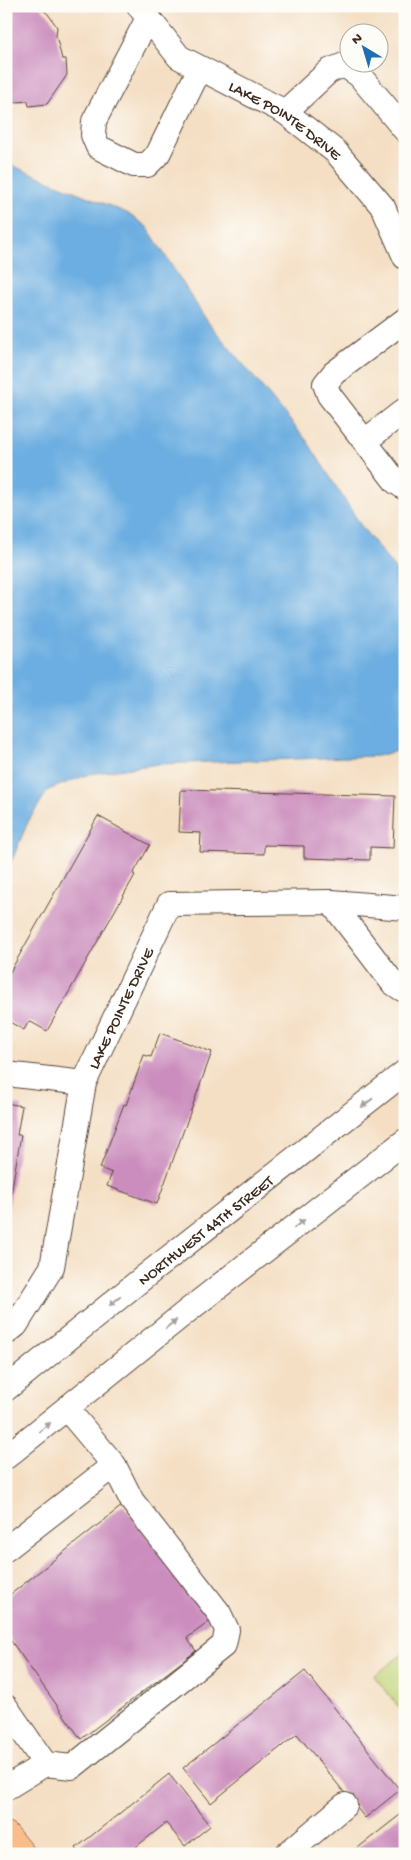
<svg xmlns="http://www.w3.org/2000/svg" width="411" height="1860" font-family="'Gochi Hand',sans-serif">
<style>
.green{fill:#bfd376;stroke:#7d7e4a}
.water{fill:#6caee1;stroke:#546c80}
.building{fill:#cb8dbd}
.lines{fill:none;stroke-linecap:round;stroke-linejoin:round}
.minor-casing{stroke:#574537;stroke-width:26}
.major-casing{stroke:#574537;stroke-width:29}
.minor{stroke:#fff;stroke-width:24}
.major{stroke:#f9bc8a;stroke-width:28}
.oneway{fill:#a79f9a}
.labels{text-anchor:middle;stroke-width:4;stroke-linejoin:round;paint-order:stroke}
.street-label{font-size:16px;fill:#3b2a1e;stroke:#fdfcf7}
</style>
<rect width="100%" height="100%" fill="#fdfcf7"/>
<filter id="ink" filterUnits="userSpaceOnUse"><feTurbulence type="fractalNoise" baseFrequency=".02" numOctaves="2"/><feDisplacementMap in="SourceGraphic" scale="10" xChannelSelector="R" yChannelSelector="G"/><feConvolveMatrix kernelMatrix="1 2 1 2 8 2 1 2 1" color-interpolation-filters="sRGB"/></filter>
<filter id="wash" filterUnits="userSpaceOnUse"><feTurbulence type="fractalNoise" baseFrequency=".0096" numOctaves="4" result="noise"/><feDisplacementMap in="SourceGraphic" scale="20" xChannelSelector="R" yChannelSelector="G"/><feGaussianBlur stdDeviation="1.12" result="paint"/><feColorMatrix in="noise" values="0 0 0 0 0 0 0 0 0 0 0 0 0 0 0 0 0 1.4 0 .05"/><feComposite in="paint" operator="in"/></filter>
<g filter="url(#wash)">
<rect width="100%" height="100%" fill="#f4dfc4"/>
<path class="green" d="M 405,1652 L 405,1715 L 374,1676 Z"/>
<path class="water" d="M 6,163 L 127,213 L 147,227 L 207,321 L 307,441 L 362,527 L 405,582 L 405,747 L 401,750 L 377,756 L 158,764 L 89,774 L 48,790 L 28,822 L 6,874 Z"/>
<g id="blocks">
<path class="building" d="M 6,6 L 38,6 L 48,14 L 57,27 L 56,36 L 62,59 L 66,59 L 67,75 L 47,104 L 29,106 L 28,101 L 6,103 Z
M 181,790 L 395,796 L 393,848 L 370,847 L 370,860 L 304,858 L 304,846 L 264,845 L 264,854 L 200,852 L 201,833 L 179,832 Z
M 98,816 L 150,845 L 133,874 L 135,875 L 47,1031 L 29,1021 L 24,1030 L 6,1020 L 6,979 Z
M 160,1033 L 212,1052 L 157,1204 L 107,1186 L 112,1173 L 100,1168 L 124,1104 L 126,1105 L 144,1055 L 151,1057 Z
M 6,1103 L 22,1106 L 17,1135 L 21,1135 L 7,1217 Z
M 123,1505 L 213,1619 L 187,1638 L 196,1651 L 81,1739 L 6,1634 L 6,1598 Z
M 305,1671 L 400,1790 L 365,1818 L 297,1734 L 211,1803 L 183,1768 Z
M 169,1774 L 210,1826 L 185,1846 L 166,1823 L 127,1854 L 80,1854 L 76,1848 Z
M 405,1811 L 405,1854 L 350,1854 Z"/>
</g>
</g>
<g filter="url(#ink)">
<use href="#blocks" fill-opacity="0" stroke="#574537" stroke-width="1"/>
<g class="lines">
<defs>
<g id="minor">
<path id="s1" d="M 139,6 L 179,57 L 285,112 L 336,152 L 383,207 L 405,257"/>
<path d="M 148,18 L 94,121 L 93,135 L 98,147 L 134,165 L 147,165 L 158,154 L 200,68"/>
<path d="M 285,112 L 329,71 L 344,65 L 359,75 L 405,130"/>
<path d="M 405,320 L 334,373 L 325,384 L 329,395 L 396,482 L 405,488"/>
<path d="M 365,441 L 405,410"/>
<path d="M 331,902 L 393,983 L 402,989 L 405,988"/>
<path d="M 6,1074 L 84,1083"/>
<path id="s2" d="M 6,1333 L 16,1325 L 52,1267 L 84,1083 L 169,904 L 331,902 L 405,908"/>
<path id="s3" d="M 6,1389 L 153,1270 L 405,1072"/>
<path d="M 6,1457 L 186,1312 L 405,1141"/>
<path d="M 6,1549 L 114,1465 L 67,1409"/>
<path d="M 6,1707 L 45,1764 L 6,1788"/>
<path d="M 45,1764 L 72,1767 L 224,1645 L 227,1630 L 219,1613 L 132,1501 L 114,1465"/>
<path d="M 287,1854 L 345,1805"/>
</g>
<path id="major" d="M 6,1836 L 21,1854"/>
</defs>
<use href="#minor" class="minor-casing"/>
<use href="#major" class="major-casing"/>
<use href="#minor" class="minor"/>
<use href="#major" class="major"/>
</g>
<defs><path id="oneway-solid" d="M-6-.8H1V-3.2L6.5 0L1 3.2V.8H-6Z" transform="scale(1.25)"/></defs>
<g class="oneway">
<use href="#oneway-solid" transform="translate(367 1103) rotate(142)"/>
<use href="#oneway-solid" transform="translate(299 1224) rotate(-38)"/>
<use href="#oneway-solid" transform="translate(115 1301) rotate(141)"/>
<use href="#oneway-solid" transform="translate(171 1324) rotate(-39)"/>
<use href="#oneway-solid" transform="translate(45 1427) rotate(-38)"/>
</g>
</g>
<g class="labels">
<g class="street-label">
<text dy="6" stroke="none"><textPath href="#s1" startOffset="189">LAKE POINTE DRIVE</textPath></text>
<text dy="6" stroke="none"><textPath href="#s2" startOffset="351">LAKE POINTE DRIVE</textPath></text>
<text dy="6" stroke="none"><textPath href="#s3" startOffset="255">NORTHWEST 44TH STREET</textPath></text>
</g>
</g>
<rect width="411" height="1860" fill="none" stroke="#fdfcf7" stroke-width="25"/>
<g transform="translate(364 48) rotate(322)"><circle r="24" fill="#fdfcf7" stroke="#afa8a0"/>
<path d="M0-4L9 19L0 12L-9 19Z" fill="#1f6fb2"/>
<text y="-8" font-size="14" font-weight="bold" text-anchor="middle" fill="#3b2a1e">N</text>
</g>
</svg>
